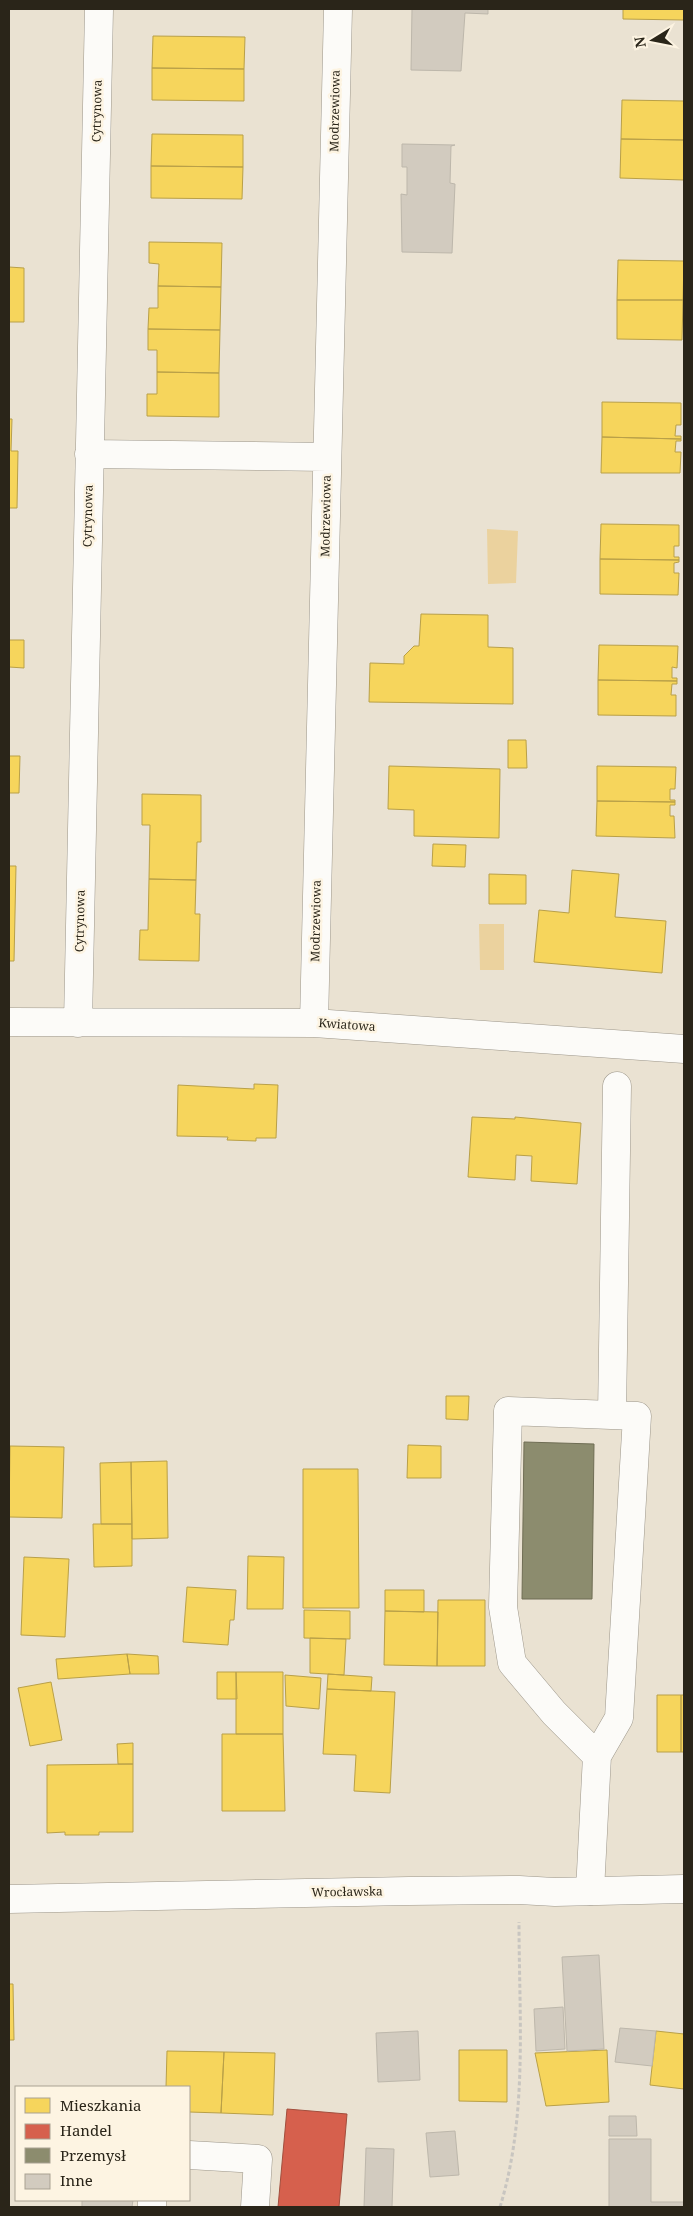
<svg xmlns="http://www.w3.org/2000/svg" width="693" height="2216" font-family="'Noto Serif',serif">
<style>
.water{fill:#ebd29e}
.homes{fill:#f6d55c;stroke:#b9a048}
.shops{fill:#d6604d;stroke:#a24e3d}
.industry{fill:#8c8c6e;stroke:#6f6d54}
.building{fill:#d2cbbf;stroke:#bdb7ab}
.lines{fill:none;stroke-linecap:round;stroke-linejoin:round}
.minor-casing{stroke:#9c968a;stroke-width:29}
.major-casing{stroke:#9c968a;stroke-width:29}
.path{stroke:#c8c5c0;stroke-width:3;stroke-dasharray:4 2.5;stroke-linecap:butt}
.minor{stroke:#fcfbf8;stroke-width:28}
.major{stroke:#fcfbf8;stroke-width:28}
.labels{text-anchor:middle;stroke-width:5;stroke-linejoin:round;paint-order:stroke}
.street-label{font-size:12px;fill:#2a2519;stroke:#fdf4e2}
</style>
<rect width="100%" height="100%" fill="#eae2d2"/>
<path class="water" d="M 487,529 L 518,531 L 516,583 L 488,584 Z
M 479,924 L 504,924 L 504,970 L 480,970 Z"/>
<path class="homes" d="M 623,9 L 684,9 L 684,20 L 623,19 Z
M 153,36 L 245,37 L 244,69 L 152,68 Z
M 152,68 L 244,69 L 244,101 L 152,100 Z
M 622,100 L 684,101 L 684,140 L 621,139 Z
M 152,134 L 243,135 L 243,167 L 151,166 Z
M 621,139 L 684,140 L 684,180 L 620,178 Z
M 151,166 L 243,167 L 242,199 L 151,198 Z
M 149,242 L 222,243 L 221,287 L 158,286 L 159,264 L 149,263 Z
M 618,260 L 684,261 L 683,300 L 617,300 Z
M 9,267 L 24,268 L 24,322 L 9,322 Z
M 158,286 L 221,287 L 220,330 L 148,329 L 149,308 L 158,308 Z
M 617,300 L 683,300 L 682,340 L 617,339 Z
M 148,329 L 220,330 L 219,373 L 157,372 L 157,350 L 148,350 Z
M 157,372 L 219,373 L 219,417 L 147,416 L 147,394 L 157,394 Z
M 602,402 L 681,403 L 681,425 L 676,425 L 675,436 L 681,436 L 681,439 L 602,437 Z
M 9,419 L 12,419 L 11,451 L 18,451 L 17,508 L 9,508 Z
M 602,437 L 681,439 L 681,441 L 676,441 L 675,452 L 681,452 L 680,473 L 601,473 Z
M 601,524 L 679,525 L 679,546 L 674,546 L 674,557 L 679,557 L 679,560 L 600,559 Z
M 600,559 L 679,560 L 679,562 L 674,563 L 674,573 L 679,573 L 678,595 L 600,594 Z
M 9,582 L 9,640 L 24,640 L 24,668 L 9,667 Z
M 421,614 L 488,615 L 488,647 L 513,648 L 513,704 L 369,702 L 370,663 L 404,664 L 404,656 L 414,646 L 419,646 Z
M 599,645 L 678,646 L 677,668 L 672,667 L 672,678 L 677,678 L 677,681 L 598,680 Z
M 598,680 L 677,681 L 677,684 L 672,684 L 671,695 L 676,695 L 676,716 L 598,715 Z
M 508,740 L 526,740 L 527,768 L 508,768 Z
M 9,756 L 20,756 L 19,793 L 9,793 Z
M 389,766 L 500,769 L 499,838 L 414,836 L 414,810 L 388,809 Z
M 597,766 L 676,767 L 675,789 L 670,789 L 670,800 L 675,800 L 675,802 L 597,801 Z
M 142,794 L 201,795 L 201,842 L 197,842 L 196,880 L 149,879 L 150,825 L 142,825 Z
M 597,801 L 675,802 L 675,805 L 670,805 L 670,816 L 674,816 L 675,838 L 596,836 Z
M 433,844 L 466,845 L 465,867 L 432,866 Z
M 9,866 L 16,866 L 14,961 L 9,961 Z
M 572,870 L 619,874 L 615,917 L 666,921 L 662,973 L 534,962 L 539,910 L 569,913 Z
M 489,874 L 526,875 L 526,904 L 489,904 Z
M 149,879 L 196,880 L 195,914 L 200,914 L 199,961 L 139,960 L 140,930 L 148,930 Z
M 254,1084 L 278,1085 L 276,1138 L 256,1138 L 256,1141 L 227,1140 L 228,1137 L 177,1136 L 178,1085 L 254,1089 Z
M 472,1117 L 515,1119 L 515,1117 L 581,1123 L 577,1184 L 531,1181 L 532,1156 L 516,1155 L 515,1180 L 468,1177 Z
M 446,1396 L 469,1396 L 468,1420 L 446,1419 Z
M 408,1445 L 441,1446 L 441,1478 L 407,1478 Z
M 10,1446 L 64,1447 L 62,1518 L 9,1517 Z
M 167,1461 L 168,1538 L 132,1539 L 131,1462 Z
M 131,1462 L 132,1524 L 101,1524 L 100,1463 Z
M 303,1469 L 358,1469 L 359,1608 L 303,1608 Z
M 93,1524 L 132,1524 L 132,1566 L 94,1567 Z
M 248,1556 L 284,1557 L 283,1609 L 247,1609 Z
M 24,1557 L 69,1559 L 65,1637 L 21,1635 Z
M 187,1587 L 236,1590 L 234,1620 L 230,1620 L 228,1645 L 183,1642 Z
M 385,1590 L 424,1590 L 424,1612 L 385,1611 Z
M 438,1600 L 485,1600 L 485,1666 L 437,1666 Z
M 304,1610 L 350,1611 L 350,1639 L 304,1638 Z
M 385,1611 L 438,1612 L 437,1666 L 384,1665 Z
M 310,1638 L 346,1639 L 344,1675 L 310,1673 Z
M 127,1654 L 130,1674 L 58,1679 L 56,1659 Z
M 127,1654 L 158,1656 L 159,1674 L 130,1674 Z
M 217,1672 L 236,1672 L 237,1699 L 217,1699 Z
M 236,1672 L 283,1672 L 283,1734 L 236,1734 Z
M 328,1674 L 372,1677 L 371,1691 L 327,1689 Z
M 285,1675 L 321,1678 L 319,1709 L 286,1706 Z
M 51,1682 L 62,1740 L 30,1746 L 18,1688 Z
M 327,1689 L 395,1692 L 390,1793 L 354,1791 L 356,1755 L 323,1754 Z
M 657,1695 L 681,1695 L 681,1752 L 657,1752 Z
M 681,1695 L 684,1695 L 684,1752 L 681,1752 Z
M 222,1734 L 283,1734 L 285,1811 L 222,1811 Z
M 133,1743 L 133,1764 L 118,1764 L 117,1744 Z
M 133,1764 L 133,1832 L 99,1832 L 99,1835 L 65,1835 L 65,1832 L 47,1833 L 47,1765 Z
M 9,1984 L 13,1984 L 14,2040 L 9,2040 Z
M 656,2031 L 684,2034 L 684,2089 L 650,2085 Z
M 459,2050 L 507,2050 L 507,2102 L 459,2101 Z
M 607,2050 L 609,2102 L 546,2106 L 535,2053 Z
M 167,2051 L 224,2052 L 221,2113 L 189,2112 L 189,2087 L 166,2087 Z
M 224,2052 L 275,2053 L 273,2115 L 221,2113 Z"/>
<path class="shops" d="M 287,2109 L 347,2114 L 339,2207 L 278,2207 Z"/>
<path class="industry" d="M 524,1442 L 594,1444 L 592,1599 L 522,1599 Z"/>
<path class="building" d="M 412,9 L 488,9 L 488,14 L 465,13 L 461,71 L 411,70 Z
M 402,144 L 455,145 L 451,146 L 450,183 L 455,184 L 452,253 L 402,252 L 401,194 L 407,195 L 407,167 L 402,167 Z
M 599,1955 L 604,2049 L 567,2051 L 562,1957 Z
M 563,2007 L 565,2049 L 536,2051 L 534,2009 Z
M 620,2028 L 656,2031 L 652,2066 L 615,2062 Z
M 418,2031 L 420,2080 L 378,2082 L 376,2033 Z
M 609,2116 L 636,2116 L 637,2136 L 609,2136 Z
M 455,2131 L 459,2175 L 430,2177 L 426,2133 Z
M 609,2139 L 651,2139 L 651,2202 L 684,2202 L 684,2207 L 609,2207 Z
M 366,2148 L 394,2149 L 392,2207 L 364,2207 Z
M 82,2200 L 133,2200 L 132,2207 L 82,2207 Z"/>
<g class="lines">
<defs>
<path id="minor" d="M 89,454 L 327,457
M 9,1022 L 314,1023 L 684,1049
M 78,1023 L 99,9
M 314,1023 L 338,9
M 612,1415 L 617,1086
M 590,1891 L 597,1756 L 619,1718 L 637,1416 L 508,1411 L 503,1607 L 512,1663 L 554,1713 L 597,1756
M 189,2155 L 258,2159 L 255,2207
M 152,2207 L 152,2200"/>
<path id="major" d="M 9,1899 L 409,1891 L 519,1890 L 555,1892 L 684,1889"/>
</defs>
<use href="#minor" class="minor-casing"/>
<use href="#major" class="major-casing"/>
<path class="path" d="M 500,2207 C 528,2116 519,2017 519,1922"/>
<use href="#minor" class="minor"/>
<use href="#major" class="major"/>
</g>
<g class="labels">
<g class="street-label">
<text transform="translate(97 111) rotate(-89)" y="4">Cytrynowa</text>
<text transform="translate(335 111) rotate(-89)" y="4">Modrzewiowa</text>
<text transform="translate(88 516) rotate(-89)" y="4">Cytrynowa</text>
<text transform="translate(326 516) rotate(-89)" y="4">Modrzewiowa</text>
<text transform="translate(80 921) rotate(-89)" y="4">Cytrynowa</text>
<text transform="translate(316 921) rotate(-89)" y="4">Modrzewiowa</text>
<text transform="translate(347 1025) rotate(4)" y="4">Kwiatowa</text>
<text transform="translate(347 1892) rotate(-1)" y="4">Wrocławska</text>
</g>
</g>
<rect width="693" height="2216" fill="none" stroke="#2a2519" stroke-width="20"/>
<rect x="15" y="2086" width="175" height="115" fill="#fdf4e2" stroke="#a9a192"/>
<rect x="25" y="2098" width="25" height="15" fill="#f6d55c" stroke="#a9a192"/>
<text x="60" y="2111" font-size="15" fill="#2a2519">Mieszkania</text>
<rect x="25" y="2124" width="25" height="15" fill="#d6604d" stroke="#a9a192"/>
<text x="60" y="2136" font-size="15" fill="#2a2519">Handel</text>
<rect x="25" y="2148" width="25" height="15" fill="#8c8c6e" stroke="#a9a192"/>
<text x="60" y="2161" font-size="15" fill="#2a2519">Przemysł</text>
<rect x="25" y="2174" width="25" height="15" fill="#d2cbbf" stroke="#a9a192"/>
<text x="60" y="2186" font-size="15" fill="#2a2519">Inne</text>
<g transform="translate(653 40) rotate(260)" stroke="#fdf4e2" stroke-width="4" paint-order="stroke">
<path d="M0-4L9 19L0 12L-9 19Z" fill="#2a2519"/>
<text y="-8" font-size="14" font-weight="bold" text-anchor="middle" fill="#2a2519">N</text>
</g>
</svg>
